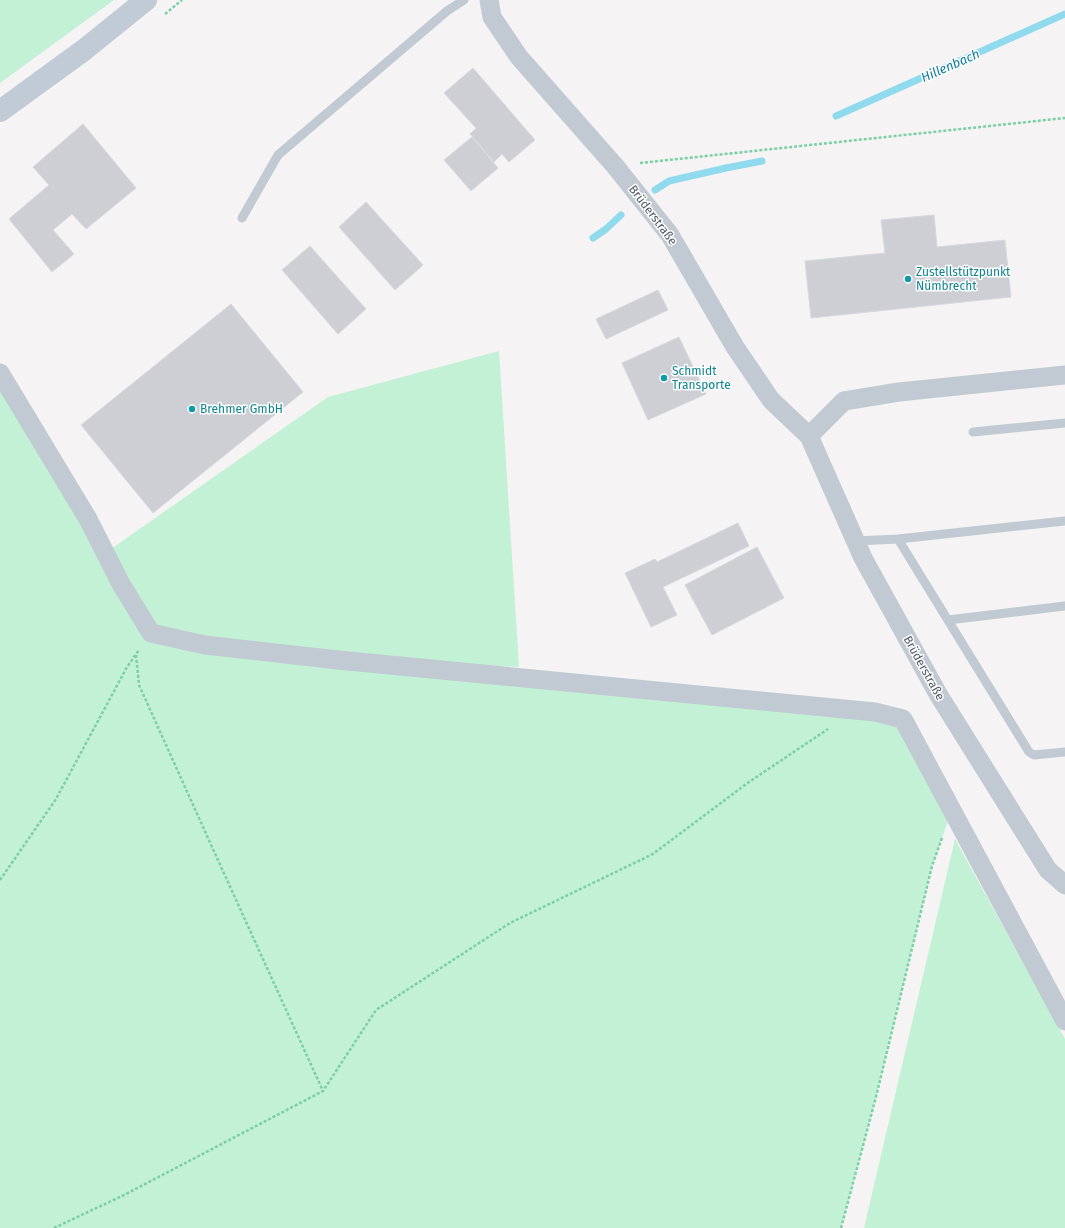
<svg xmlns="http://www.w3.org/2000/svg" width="1065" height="1228" font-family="'Fira Sans',sans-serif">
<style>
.green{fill:#c3f1d5}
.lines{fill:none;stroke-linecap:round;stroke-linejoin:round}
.stream{stroke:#90daee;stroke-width:7}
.building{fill:#cdcfd5;stroke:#d7d9de}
.path{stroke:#7ad0a6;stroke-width:2.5;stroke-dasharray:3 2;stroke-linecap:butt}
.service{stroke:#c1cad2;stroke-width:9}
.minor{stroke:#c1cad2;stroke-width:19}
.secondary{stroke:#c1cbd6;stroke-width:22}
.culture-dot{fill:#0f9aa8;stroke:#fff;stroke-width:1.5}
.labels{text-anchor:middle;stroke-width:3;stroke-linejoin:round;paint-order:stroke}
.street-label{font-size:12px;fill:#4a5661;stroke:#fff}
.culture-label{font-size:12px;fill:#0d838f;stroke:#fff;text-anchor:start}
.water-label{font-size:13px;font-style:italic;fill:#0c7c9b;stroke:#fff}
</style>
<rect width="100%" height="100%" fill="#f5f3f3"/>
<path class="green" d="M 0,0 L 114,0 L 0,83 Z
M 499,351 L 519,667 L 403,660 L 903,719 L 952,810 L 932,866 L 876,1097 L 841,1228 L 0,1228 L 0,374 L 111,549 L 328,397 Z
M 955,839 L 1065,1039 L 1065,1228 L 864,1228 Z"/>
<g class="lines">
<path class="stream" d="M 836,116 L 1065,14
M 655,190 L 669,181 L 726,168 L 762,161
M 593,238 L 606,229 L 621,215"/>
</g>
<path class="building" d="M 473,68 L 535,140 L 509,162 L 502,154 L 494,162 L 470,134 L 476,128 L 444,93 Z
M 83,124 L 136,188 L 86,229 L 72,214 L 53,230 L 74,254 L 52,272 L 9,219 L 49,185 L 33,167 Z
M 472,137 L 498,168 L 471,191 L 444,160 Z
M 366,202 L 423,265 L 395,290 L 339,227 Z
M 934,215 L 937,247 L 1005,240 L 1011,297 L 811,318 L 805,261 L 885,253 L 881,220 Z
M 310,246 L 366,309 L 338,334 L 282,270 Z
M 658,290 L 668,310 L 606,339 L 596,319 Z
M 231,304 L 303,392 L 153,513 L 81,425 Z
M 679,337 L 706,394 L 648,420 L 622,363 Z
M 738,523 L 749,546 L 663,587 L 677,615 L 651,627 L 625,573 L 655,559 L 657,562 Z
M 757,547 L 784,598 L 712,635 L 685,585 Z"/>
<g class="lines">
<path class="path" d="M 165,14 L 182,0
M 640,163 L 1065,118
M 136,655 L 139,685 L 212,847 L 323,1091
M 0,880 L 56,799 L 127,667 L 139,650
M 54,1228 L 124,1195 L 323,1091 L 376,1010 L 510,923 L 653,854 L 749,782 L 828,729
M 841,1228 L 876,1097 L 932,866 L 942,838"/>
<path class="service" d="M 242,218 L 278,155 L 447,11 L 464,0
M 973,432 L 1065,423
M 898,539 L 1029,752 L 1034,755 L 1065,752
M 856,541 L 898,539 L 1065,521
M 948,620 L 1065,606"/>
<path class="minor" d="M 489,0 L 492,17 L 519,57 L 615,166 L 670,235 L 735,347 L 771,400 L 809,436 L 844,401 L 899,392 L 1065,375
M 0,373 L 88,519 L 121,584 L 151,633 L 205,645 L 338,660 L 875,712 L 903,719 L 1065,1021
M 809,436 L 863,558 L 938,694 L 1048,870 L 1065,885"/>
<path class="secondary" d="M 0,111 L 84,50 L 146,0"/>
</g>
<g class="culture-dot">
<circle cx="908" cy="279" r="4"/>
<circle cx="664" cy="378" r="4"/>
<circle cx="192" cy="409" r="4"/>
</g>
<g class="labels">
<g class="street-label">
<text transform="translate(653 215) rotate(53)" y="4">Brüderstraße</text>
<text transform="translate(924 668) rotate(61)" y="4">Brüderstraße</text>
</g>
<g class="culture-label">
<text x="916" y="276">Zustellstützpunkt<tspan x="916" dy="14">Nümbrecht</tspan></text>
<text x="672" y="375">Schmidt<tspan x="672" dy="14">Transporte</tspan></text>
<text x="200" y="413">Brehmer GmbH</text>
</g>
<g class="water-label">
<text transform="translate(950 65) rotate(-24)" y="5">Hillenbach</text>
</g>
</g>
</svg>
